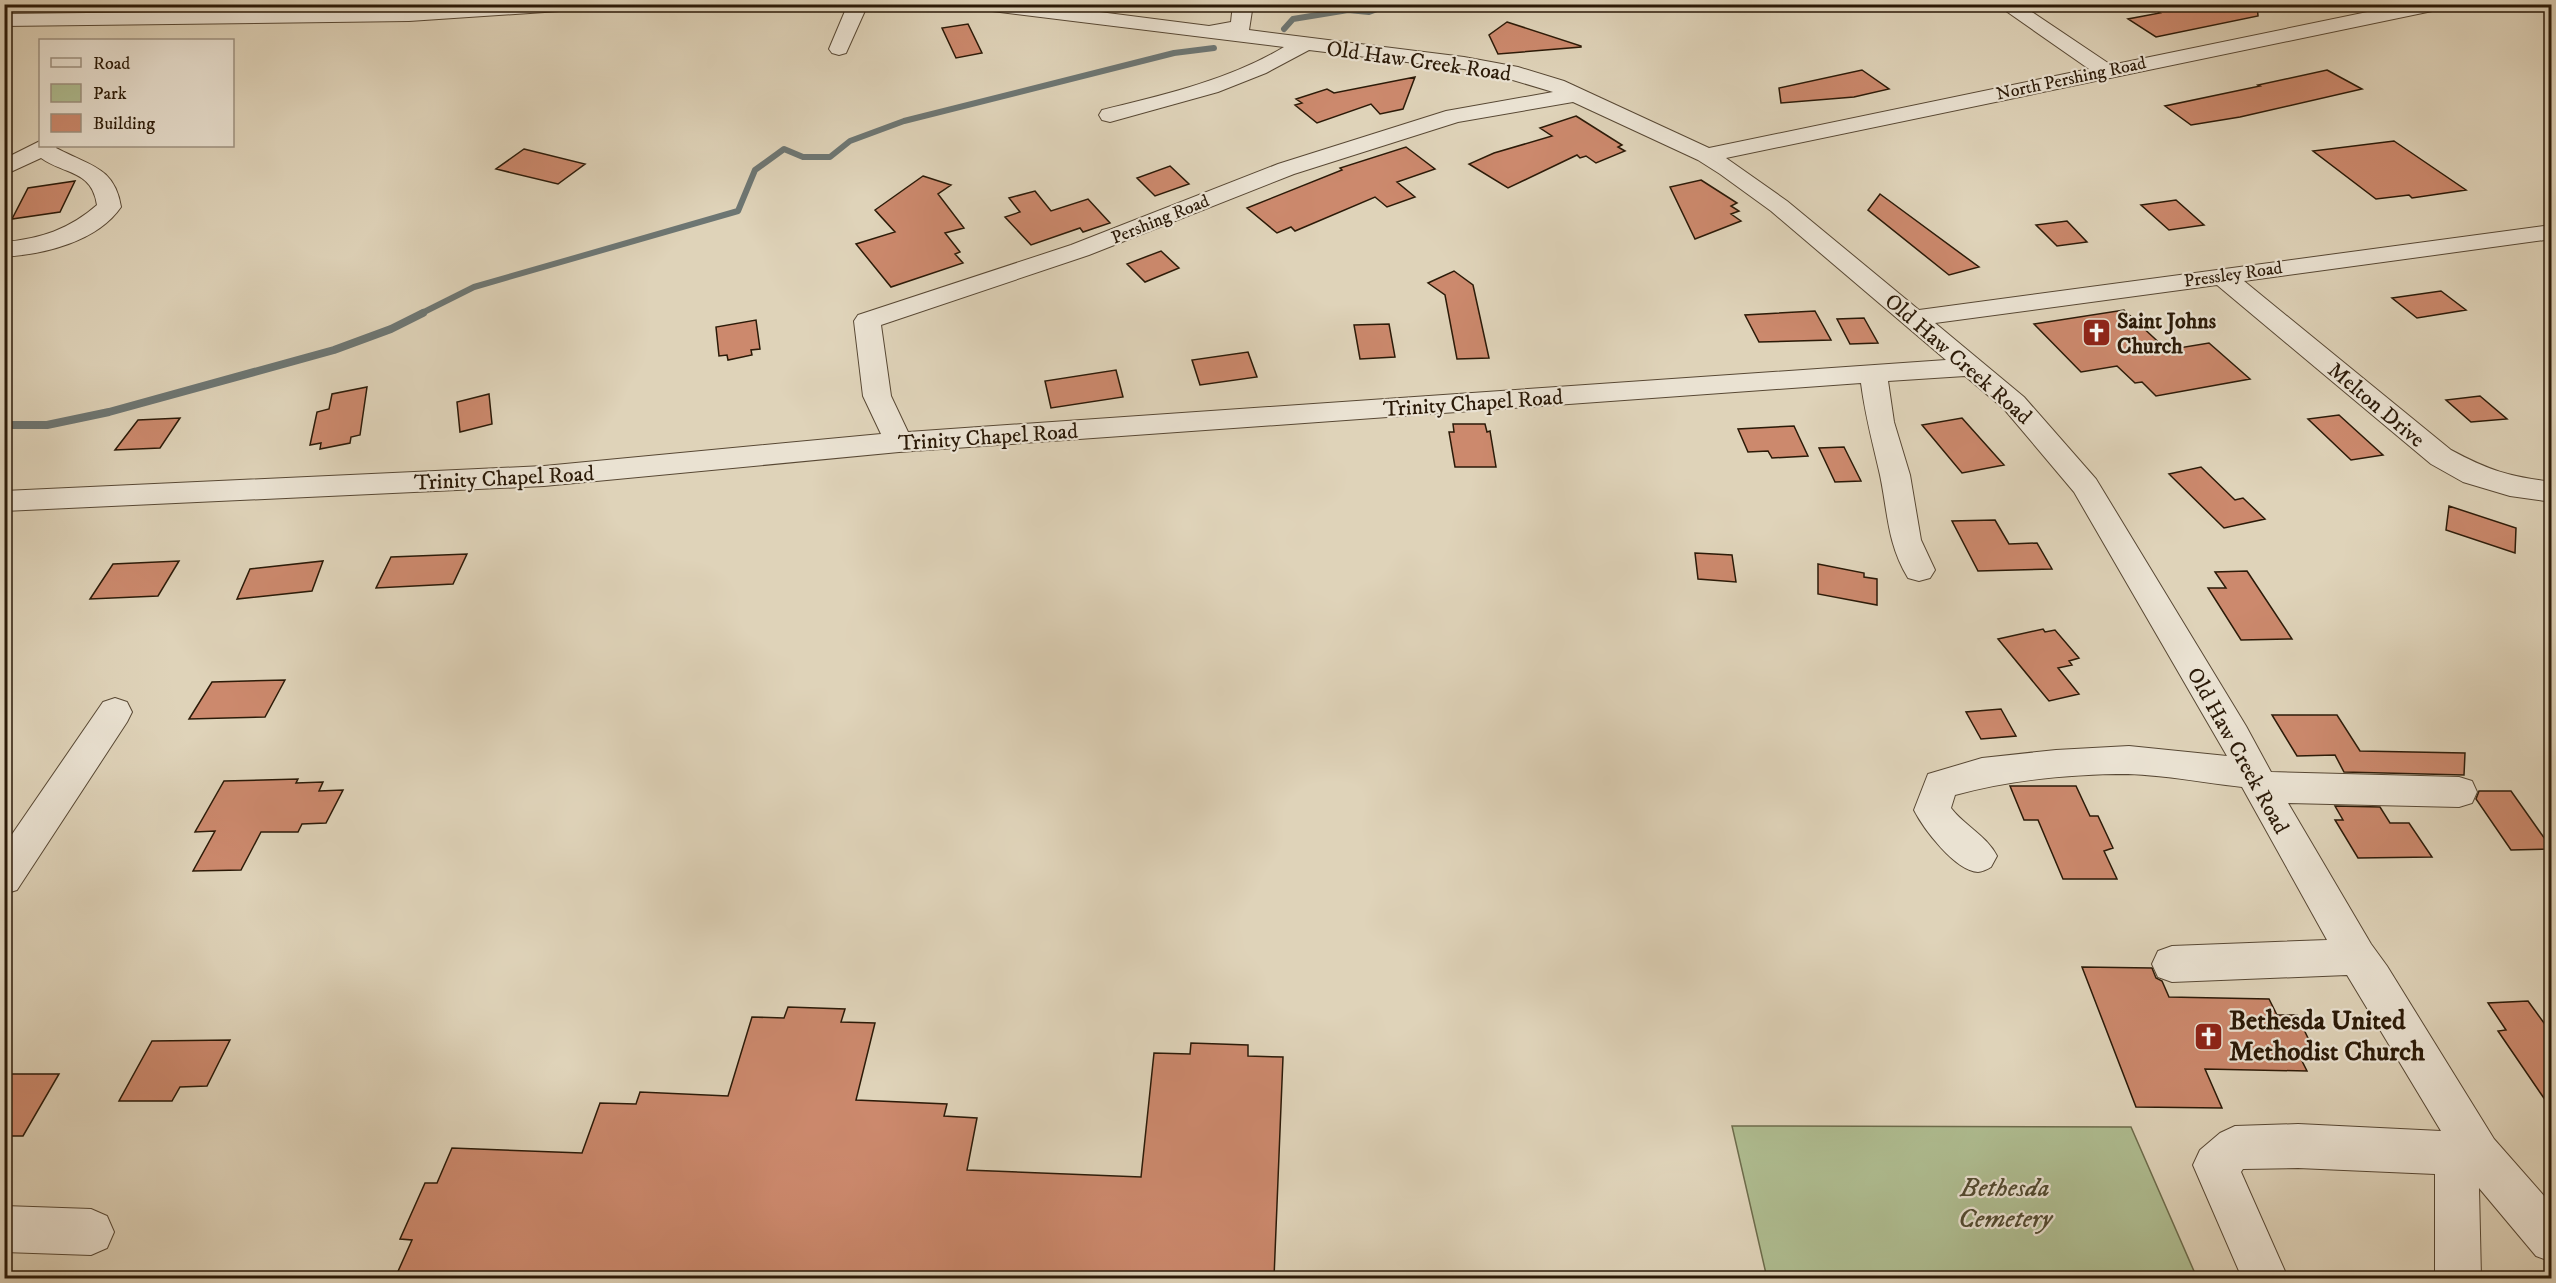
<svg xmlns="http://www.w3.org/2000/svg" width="2556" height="1283" font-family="'IM FELL DW Pica',serif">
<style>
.green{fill:#afbd91;stroke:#6d6c4c;stroke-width:1.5}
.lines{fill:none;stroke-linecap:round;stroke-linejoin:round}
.stream-far1{stroke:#6d7673;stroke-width:6}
.stream{stroke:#6d7673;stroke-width:8}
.building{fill:#cc896d;stroke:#2b1a08;stroke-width:1.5}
.minor-casing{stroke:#584834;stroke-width:2}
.minor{fill:#eae2d2;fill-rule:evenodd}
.labels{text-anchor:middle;stroke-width:4.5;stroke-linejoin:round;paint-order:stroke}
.far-street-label{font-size:18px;fill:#2b1a08;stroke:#eae2d2}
.street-label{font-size:22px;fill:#2b1a08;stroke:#eae2d2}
.poi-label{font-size:22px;font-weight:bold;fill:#2b1a08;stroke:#eae2d2;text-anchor:start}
.near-poi-label{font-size:27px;font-weight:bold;fill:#2b1a08;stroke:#eae2d2;text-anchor:start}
.near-park-label{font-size:27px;font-style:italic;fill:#534b31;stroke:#eae2d2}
</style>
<rect width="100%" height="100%" fill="#dfd3b9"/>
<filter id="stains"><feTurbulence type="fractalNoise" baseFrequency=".00333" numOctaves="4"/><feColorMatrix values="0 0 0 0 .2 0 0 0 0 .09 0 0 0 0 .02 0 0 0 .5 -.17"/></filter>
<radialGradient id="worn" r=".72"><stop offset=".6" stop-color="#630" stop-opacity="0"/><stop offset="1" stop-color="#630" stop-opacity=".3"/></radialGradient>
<path class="green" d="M 1732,1126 L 2131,1127 L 2197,1278 L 1767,1278 Z"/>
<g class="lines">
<path class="stream-far1" d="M 1435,4 L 1449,8 L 1497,4
M 1284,29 L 1293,19 L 1348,10 L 1369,12 L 1391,4
M 420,314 L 474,287 L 738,211 L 755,170 L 784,149 L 803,157 L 830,157 L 850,141 L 904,121 L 1174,53 L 1214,48"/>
<path class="stream" d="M 4,425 L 47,425 L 109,412 L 334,350 L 391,329 L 423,313"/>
</g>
<path class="building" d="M 2145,4 L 2257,4 L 2258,16 L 2156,37 L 2128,19 L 2160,13 Z
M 1507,22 L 1581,46 L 1581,47 L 1498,54 L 1489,35 Z
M 968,24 L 982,53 L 956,58 L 942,28 Z
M 1862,70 L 1889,89 L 1854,97 L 1781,103 L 1779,88 Z
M 2327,70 L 2362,89 L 2240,117 L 2191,125 L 2165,106 L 2260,86 L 2258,85 Z
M 1415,77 L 1403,109 L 1380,114 L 1371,104 L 1317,123 L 1295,105 L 1302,103 L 1296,99 L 1327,89 L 1334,93 Z
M 1576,116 L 1622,145 L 1618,147 L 1625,151 L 1596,163 L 1586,156 L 1580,158 L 1577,155 L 1508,188 L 1469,164 L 1494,153 L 1552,136 L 1540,128 Z
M 2394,141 L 2466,190 L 2412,198 L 2409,195 L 2376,199 L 2313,151 Z
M 1406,147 L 1435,169 L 1397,182 L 1415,197 L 1387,207 L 1375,197 L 1295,231 L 1291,227 L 1277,233 L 1247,208 L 1342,170 L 1340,168 Z
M 524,149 L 585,164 L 558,184 L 496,169 Z
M 1170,166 L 1189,184 L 1155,196 L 1137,178 Z
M 923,176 L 951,185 L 938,194 L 964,228 L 945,233 L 960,252 L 955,254 L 963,263 L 891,287 L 856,244 L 895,232 L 875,210 Z
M 1701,180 L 1737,203 L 1731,206 L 1739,211 L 1731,214 L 1741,221 L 1695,239 L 1670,187 Z
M 75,181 L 60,212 L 12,219 L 28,188 Z
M 1035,191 L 1051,211 L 1088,199 L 1110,223 L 1083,232 L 1080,228 L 1031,245 L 1005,217 L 1020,212 L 1009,198 Z
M 1880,194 L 1979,267 L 1949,275 L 1868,210 Z
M 2176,200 L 2204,225 L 2169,230 L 2141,205 Z
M 2067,221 L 2087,242 L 2057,246 L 2036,225 Z
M 1161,251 L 1179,268 L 1145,282 L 1127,264 Z
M 1454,271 L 1473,285 L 1489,358 L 1457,359 L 1445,295 L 1428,283 Z
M 2441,291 L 2466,310 L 2417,318 L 2392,298 Z
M 2124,310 L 2167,350 L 2209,343 L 2250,379 L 2156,396 L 2142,382 L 2135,383 L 2117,366 L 2081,372 L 2034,324 Z
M 1815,311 L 1831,340 L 1759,342 L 1745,315 Z
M 1864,318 L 1878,343 L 1850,344 L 1837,319 Z
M 756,320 L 760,349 L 751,350 L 752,355 L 728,360 L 727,355 L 719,356 L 716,327 Z
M 1389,324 L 1395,357 L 1360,359 L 1354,325 Z
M 1248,352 L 1257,377 L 1200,385 L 1192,360 Z
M 1116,370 L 1123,397 L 1051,408 L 1045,381 Z
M 367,387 L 360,435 L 351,437 L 350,443 L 320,449 L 321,443 L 310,445 L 317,412 L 329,409 L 332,394 Z
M 489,394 L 492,424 L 460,432 L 457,402 Z
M 2480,396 L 2507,419 L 2471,422 L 2446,400 Z
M 2339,415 L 2383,455 L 2351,460 L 2308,419 Z
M 180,418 L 160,448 L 115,450 L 138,420 Z
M 1962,418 L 2004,465 L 1962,473 L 1922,425 Z
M 1453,424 L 1485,424 L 1487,432 L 1490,431 L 1496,467 L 1455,467 L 1449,432 L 1454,432 Z
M 1794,426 L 1808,456 L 1772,458 L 1768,451 L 1748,452 L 1738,429 Z
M 1844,447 L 1861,481 L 1835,482 L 1819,448 Z
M 2201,467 L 2235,500 L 2243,498 L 2265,519 L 2224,528 L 2169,474 Z
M 2449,506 L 2516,528 L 2515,553 L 2446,530 Z
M 1995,520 L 2009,544 L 2037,543 L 2052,569 L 1978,571 L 1952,521 Z
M 1695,553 L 1732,555 L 1736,582 L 1698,579 Z
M 467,554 L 453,584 L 376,588 L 391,557 Z
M 179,561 L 158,596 L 90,599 L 113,564 Z
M 323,561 L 312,591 L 237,599 L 250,569 Z
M 1818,564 L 1864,573 L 1864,577 L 1877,579 L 1877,605 L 1818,594 Z
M 2247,571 L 2292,639 L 2241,640 L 2208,588 L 2226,588 L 2215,572 Z
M 2043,629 L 2045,632 L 2055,630 L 2079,658 L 2069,661 L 2072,665 L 2058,668 L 2079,694 L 2049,701 L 1998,639 Z
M 285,680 L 265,717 L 189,719 L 212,682 Z
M 2001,709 L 2016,736 L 1981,739 L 1966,712 Z
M 2272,715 L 2337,715 L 2360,751 L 2465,753 L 2464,775 L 2344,772 L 2335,755 L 2297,756 Z
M 298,779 L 296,783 L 323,782 L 319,791 L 343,790 L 326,823 L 302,824 L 298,832 L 261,832 L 241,870 L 193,871 L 215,831 L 195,832 L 224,781 Z
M 2010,786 L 2076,786 L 2090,816 L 2098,816 L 2113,848 L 2104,851 L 2117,879 L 2063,879 L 2038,820 L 2024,820 Z
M 2479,791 L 2511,791 L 2552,849 L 2511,850 L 2476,799 Z
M 2335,806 L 2380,807 L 2390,823 L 2409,823 L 2432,857 L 2358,858 L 2335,820 L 2343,820 Z
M 2082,967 L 2152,968 L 2156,978 L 2162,981 L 2169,997 L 2269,999 L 2277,1015 L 2297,1015 L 2317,1057 L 2300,1057 L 2307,1071 L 2205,1069 L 2222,1108 L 2136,1107 Z
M 2528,1001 L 2552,1034 L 2552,1110 L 2498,1031 L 2506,1030 L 2488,1003 Z
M 788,1007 L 845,1009 L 841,1022 L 875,1023 L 856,1100 L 947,1104 L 944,1116 L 977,1118 L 967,1170 L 1141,1177 L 1154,1053 L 1190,1054 L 1191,1043 L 1248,1045 L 1248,1056 L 1283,1057 L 1274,1278 L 1131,1278 L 1131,1277 L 1081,1275 L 1081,1278 L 395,1278 L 412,1240 L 400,1239 L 425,1183 L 437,1183 L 452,1148 L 582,1153 L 600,1103 L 636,1104 L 640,1092 L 728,1096 L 752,1017 L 784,1018 Z
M 230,1040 L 207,1086 L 180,1087 L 172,1101 L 119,1101 L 152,1041 Z
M 4,1074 L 59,1074 L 23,1136 L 4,1136 Z"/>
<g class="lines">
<defs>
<path id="minor" d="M 477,4 L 584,4 L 581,8 L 574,10 L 409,21 L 4,26 L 4,14 L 409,9 Z
M 848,4 L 868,4 L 846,53 L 839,55 L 832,53 L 829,49 Z
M 974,4 L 1037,4 L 1209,26 L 1231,22 L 1233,4 L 1253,4 L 1249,30 L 1464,57 L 1518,67 L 1564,81 L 1709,148 L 2089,69 L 1996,4 L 2020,4 L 2111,65 L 2406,4 L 2447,4 L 2444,8 L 2437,10 L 1726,158 L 1787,201 L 1919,310 L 2552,225 L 2552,239 L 2244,281 L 2451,450 C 2490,471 2508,476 2552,482 L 2552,502 L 2510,496 L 2463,482 L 2431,464 L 2217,285 L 1935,323 L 2024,397 L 2096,479 L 2246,726 L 2271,772 L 2459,777 L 2472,781 L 2477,792 L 2472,803 L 2459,807 L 2288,803 L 2371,944 L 2387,966 L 2494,1139 L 2552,1205 L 2552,1262 L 2536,1256 L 2479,1188 L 2481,1278 L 2435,1278 L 2435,1174 L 2298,1168 L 2243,1169 L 2241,1172 L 2288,1278 L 2242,1278 L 2193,1165 L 2200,1150 L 2220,1133 L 2235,1126 L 2298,1124 L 2441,1131 L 2347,975 L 2172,982 L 2158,977 L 2152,964 L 2158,951 L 2172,946 L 2327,940 L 2242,787 C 2205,783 2166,775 2128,774 C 2072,774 2010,780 1955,795 L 1951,808 C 1965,826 1987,836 1997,856 L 1991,867 C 1988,869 1981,872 1978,872 C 1955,871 1923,828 1914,810 L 1928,774 L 1982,758 L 2056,750 L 2129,746 L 2227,756 L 2074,492 L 2004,409 L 1965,376 L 1888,381 L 1894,422 L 1910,475 L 1921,540 L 1935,570 L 1930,578 L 1919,581 L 1908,578 C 1887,543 1888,513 1880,475 C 1873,444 1865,415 1861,383 L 899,452 L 544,486 L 4,511 L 4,491 L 544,466 L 881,434 L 863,396 L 854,321 L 858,315 L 1071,245 L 1278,164 L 1446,111 L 1553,92 L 1506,78 L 1464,69 L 1309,50 L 1266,73 L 1218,92 L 1110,122 L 1102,120 L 1099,115 L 1102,110 C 1164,95 1229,80 1284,47 L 984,10 L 977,8 ZM 1573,102 L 1698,160 L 1720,174 L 1771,211 L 1946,360 L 908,432 L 891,396 L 881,325 L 1089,255 L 1294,174 L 1458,122 Z
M 40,141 L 40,146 L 57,146 L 56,148 L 60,150 C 91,166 115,168 121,207 C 97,242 44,254 4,257 L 4,242 C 40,239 70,229 97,205 C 92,170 65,175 41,158 L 4,175 L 4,159 Z
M 115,698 L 127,702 L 132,712 L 127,722 L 17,890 L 4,894 L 4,846 L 103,702 Z
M 4,1206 L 91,1209 L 107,1216 L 114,1232 L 107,1248 L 91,1255 L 4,1252 Z"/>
</defs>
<use href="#minor" class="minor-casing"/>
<use href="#minor" class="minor"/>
</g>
<defs>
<symbol id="church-square" viewBox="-11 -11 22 22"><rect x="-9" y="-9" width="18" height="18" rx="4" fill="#8f2418" stroke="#eae2d2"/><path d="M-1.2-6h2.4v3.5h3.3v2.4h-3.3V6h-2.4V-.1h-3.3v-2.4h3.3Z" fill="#fff"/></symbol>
</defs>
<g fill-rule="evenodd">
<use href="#church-square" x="2080" y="316" width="33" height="33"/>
<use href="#church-square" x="2192" y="1020" width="33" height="33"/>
</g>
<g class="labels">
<g class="far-street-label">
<text transform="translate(2071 78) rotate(-12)" y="6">North Pershing Road</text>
<text transform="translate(1160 219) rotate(-22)" y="6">Pershing Road</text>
<text transform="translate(2233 274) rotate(-8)" y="6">Pressley Road</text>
</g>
<g class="street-label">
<text transform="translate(1419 60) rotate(8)" y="8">Old Haw Creek Road</text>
<text transform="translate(1959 358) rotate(41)" y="8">Old Haw Creek Road</text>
<text transform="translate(1473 402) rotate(-4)" y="8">Trinity Chapel Road</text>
<text transform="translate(2377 404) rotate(40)" y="8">Melton Drive</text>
<text transform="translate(988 436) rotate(-4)" y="8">Trinity Chapel Road</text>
<text transform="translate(504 477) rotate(-3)" y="8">Trinity Chapel Road</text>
<text transform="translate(2239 750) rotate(61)" y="8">Old Haw Creek Road</text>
</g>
<g class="poi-label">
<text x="2117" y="328">Saint Johns<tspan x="2117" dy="25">Church</tspan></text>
</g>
<g class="near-poi-label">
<text x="2229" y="1029">Bethesda United<tspan x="2229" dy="31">Methodist Church</tspan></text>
</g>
<g class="near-park-label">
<text x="2005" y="1196">Bethesda<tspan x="2005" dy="31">Cemetery</tspan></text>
</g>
</g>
<rect width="2556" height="1283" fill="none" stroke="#dfd3b9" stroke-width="24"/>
<rect x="6" y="6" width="2544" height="1271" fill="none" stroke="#2b1a08" stroke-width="3"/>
<rect x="12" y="12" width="2532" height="1259" fill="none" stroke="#2b1a08" stroke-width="1.5"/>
<rect x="39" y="39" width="195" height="108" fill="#eae2d2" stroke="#9e9281" stroke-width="1.5"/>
<rect x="51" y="58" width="30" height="9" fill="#eae2d2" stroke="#9e9281" stroke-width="1.5"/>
<text x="93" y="69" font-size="18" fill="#2b1a08">Road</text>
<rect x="51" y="84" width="30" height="18" fill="#afbd91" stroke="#9e9281" stroke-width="1.5"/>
<text x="93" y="99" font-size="18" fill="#2b1a08">Park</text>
<rect x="51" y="114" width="30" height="18" fill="#cc896d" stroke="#9e9281" stroke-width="1.5"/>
<text x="93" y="129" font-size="18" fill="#2b1a08">Building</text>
<rect width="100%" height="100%" filter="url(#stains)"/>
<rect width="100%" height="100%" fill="url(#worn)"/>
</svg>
